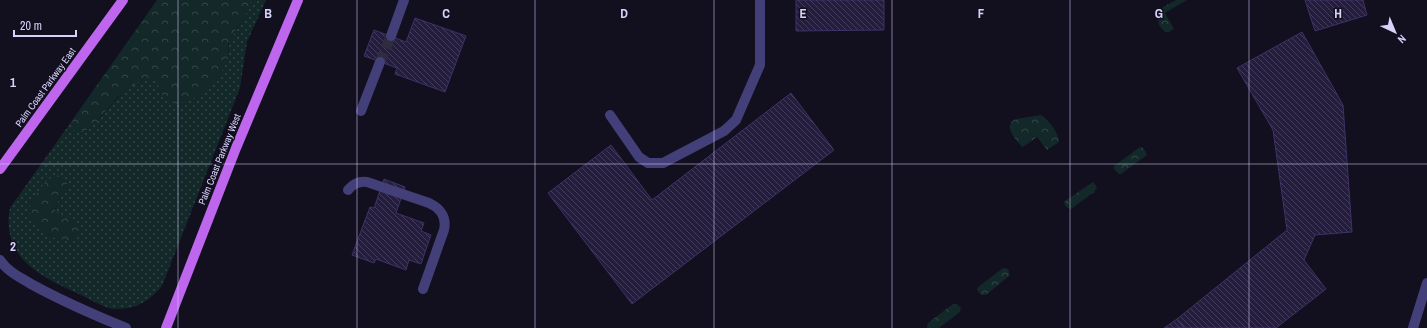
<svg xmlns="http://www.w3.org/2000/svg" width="1427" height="328" font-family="'Archivo Narrow',sans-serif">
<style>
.grass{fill:url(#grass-dots);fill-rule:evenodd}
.forest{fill:url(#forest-crowns)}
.building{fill:url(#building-back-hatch);stroke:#3e3267}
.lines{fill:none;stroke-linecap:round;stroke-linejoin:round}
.minor-tunnel{stroke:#302c40;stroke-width:10;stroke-dasharray:10 5;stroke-linecap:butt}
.minor{stroke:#433f78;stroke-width:10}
.major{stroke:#be66ed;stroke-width:10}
.grid{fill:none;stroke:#d7d2fa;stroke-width:1;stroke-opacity:0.55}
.labels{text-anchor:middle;stroke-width:3;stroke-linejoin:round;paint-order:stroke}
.street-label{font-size:10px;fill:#d7d2fa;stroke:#120f1f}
.grid-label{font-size:13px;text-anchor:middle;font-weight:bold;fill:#d7d2fa;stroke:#120f1f;stroke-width:3;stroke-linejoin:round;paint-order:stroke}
</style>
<defs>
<pattern id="grass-dots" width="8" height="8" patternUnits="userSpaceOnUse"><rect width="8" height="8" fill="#132828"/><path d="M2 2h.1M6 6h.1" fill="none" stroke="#354648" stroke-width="1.8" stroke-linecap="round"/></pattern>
<pattern id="forest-crowns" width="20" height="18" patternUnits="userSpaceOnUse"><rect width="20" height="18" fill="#132828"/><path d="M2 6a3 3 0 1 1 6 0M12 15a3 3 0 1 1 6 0" fill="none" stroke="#354648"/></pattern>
<pattern id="building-back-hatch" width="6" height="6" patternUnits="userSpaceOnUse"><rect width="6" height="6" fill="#251d3d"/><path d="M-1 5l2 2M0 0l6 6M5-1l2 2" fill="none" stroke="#443d5a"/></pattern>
</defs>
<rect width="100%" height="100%" fill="#120f1f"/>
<path class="grass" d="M 251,0 L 266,0 L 247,42 L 240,88 L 162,286 C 150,300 137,309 118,309 C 106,310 92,300 81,295 C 44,278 0,259 10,208 L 73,119 L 72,125 L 86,131 C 91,126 97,121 102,116 C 111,105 137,73 153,79 C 160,82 159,92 164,97 C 166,99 169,101 172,103 L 221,72 L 228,58 L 229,41 L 244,18 ZM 67,186 L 58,201 L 55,211 L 65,218 L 55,238 L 39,229 L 34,224 Z"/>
<path class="forest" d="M 157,0 L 251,0 C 249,6 247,14 243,20 C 239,26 233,33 230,40 C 227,45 229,52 228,58 C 225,67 213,84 206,91 C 199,97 181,105 173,103 C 151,98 167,60 128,89 C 123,92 118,97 114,101 C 107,108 87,138 76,132 C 71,129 72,124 73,119 Z
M 1176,0 L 1187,0 L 1165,13 L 1174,29 L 1169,32 L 1165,32 L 1159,25 L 1157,15 L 1163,7 Z
M 1041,115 C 1048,119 1059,133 1059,142 L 1047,150 L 1037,137 L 1023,147 L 1021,146 C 1015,138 1002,125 1016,119 Z
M 1140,147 L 1142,147 L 1146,152 L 1147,155 L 1121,174 L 1119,174 L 1114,169 L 1114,166 Z
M 59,175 L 67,182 L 67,187 L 58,201 L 55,210 L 76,224 L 79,229 L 78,237 L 73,242 C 57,239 31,232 29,212 C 28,205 35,198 38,192 C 43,184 49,177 59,175 Z
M 1093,182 L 1097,187 L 1096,189 L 1094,192 L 1071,209 L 1066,207 L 1064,203 L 1065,201 Z
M 1003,268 L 1008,269 L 1010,275 L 986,295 L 981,295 L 977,290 L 978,287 Z
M 953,304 L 957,304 L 961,308 L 960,312 L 939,328 L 928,328 L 927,327 L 928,323 Z"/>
<path class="building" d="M 796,0 L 884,0 L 884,30 L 796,31 Z
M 1305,0 L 1363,0 L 1367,15 L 1315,31 Z
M 415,18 L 466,36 L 445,92 L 395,74 L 397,68 L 364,56 L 374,30 L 406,42 Z
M 1302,32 L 1343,105 L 1352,232 L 1315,235 L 1304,260 L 1326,289 L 1276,328 L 1184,328 L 1177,319 L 1287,230 L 1273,130 L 1237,68 Z
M 791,93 L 834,150 L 632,304 L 548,193 L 611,145 L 652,200 Z
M 384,179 L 405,187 L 396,213 L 424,223 L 421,231 L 431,235 L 421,264 L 409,260 L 406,270 L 376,259 L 374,263 L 352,255 L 370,207 L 374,208 Z
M 1177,319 L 1184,328 L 1164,328 Z"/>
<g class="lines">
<path class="minor-tunnel" d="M 380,62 L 391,36"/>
<path class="minor" d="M 391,36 L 404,0
M 361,111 L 380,62
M 610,115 L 639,157 L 648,163 L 663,163 L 724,131 L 736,120 L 760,65 L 760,0
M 348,190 C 353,184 359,181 367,182 L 429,203 C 440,208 447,217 444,230 L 423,289
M 0,260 C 8,272 20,277 31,284 C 62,301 94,315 126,328
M 1413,328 L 1427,283"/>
<path class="major" d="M 0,169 L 123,0
M 166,328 L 236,148 L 298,0"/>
</g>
<path class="grid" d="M 178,0 L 178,328M 357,0 L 357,328M 535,0 L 535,328M 714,0 L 714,328M 892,0 L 892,328M 1070,0 L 1070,328M 1249,0 L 1249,328M 0,164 L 1427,164"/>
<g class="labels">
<g class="street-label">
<text transform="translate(45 87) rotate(-54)" y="4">Palm Coast Parkway East</text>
<text transform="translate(219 159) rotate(-68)" y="4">Palm Coast Parkway West</text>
</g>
</g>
<g class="grid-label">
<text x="268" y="18">B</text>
<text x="446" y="18">C</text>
<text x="624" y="18">D</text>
<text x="803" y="18">E</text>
<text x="981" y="18">F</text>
<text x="1159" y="18">G</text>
<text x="1338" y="18">H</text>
<text x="13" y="87">1</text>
<text x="13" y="251">2</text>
</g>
<g transform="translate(1395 32) rotate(136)" stroke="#120f1f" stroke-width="3" paint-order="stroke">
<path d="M0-3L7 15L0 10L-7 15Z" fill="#d7d2fa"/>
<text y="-6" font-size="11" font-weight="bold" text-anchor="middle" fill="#d7d2fa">N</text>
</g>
<path d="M14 30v6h62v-6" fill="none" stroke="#d7d2fa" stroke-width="2"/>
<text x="20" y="30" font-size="12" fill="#d7d2fa" stroke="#120f1f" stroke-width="3" paint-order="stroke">20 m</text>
</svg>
